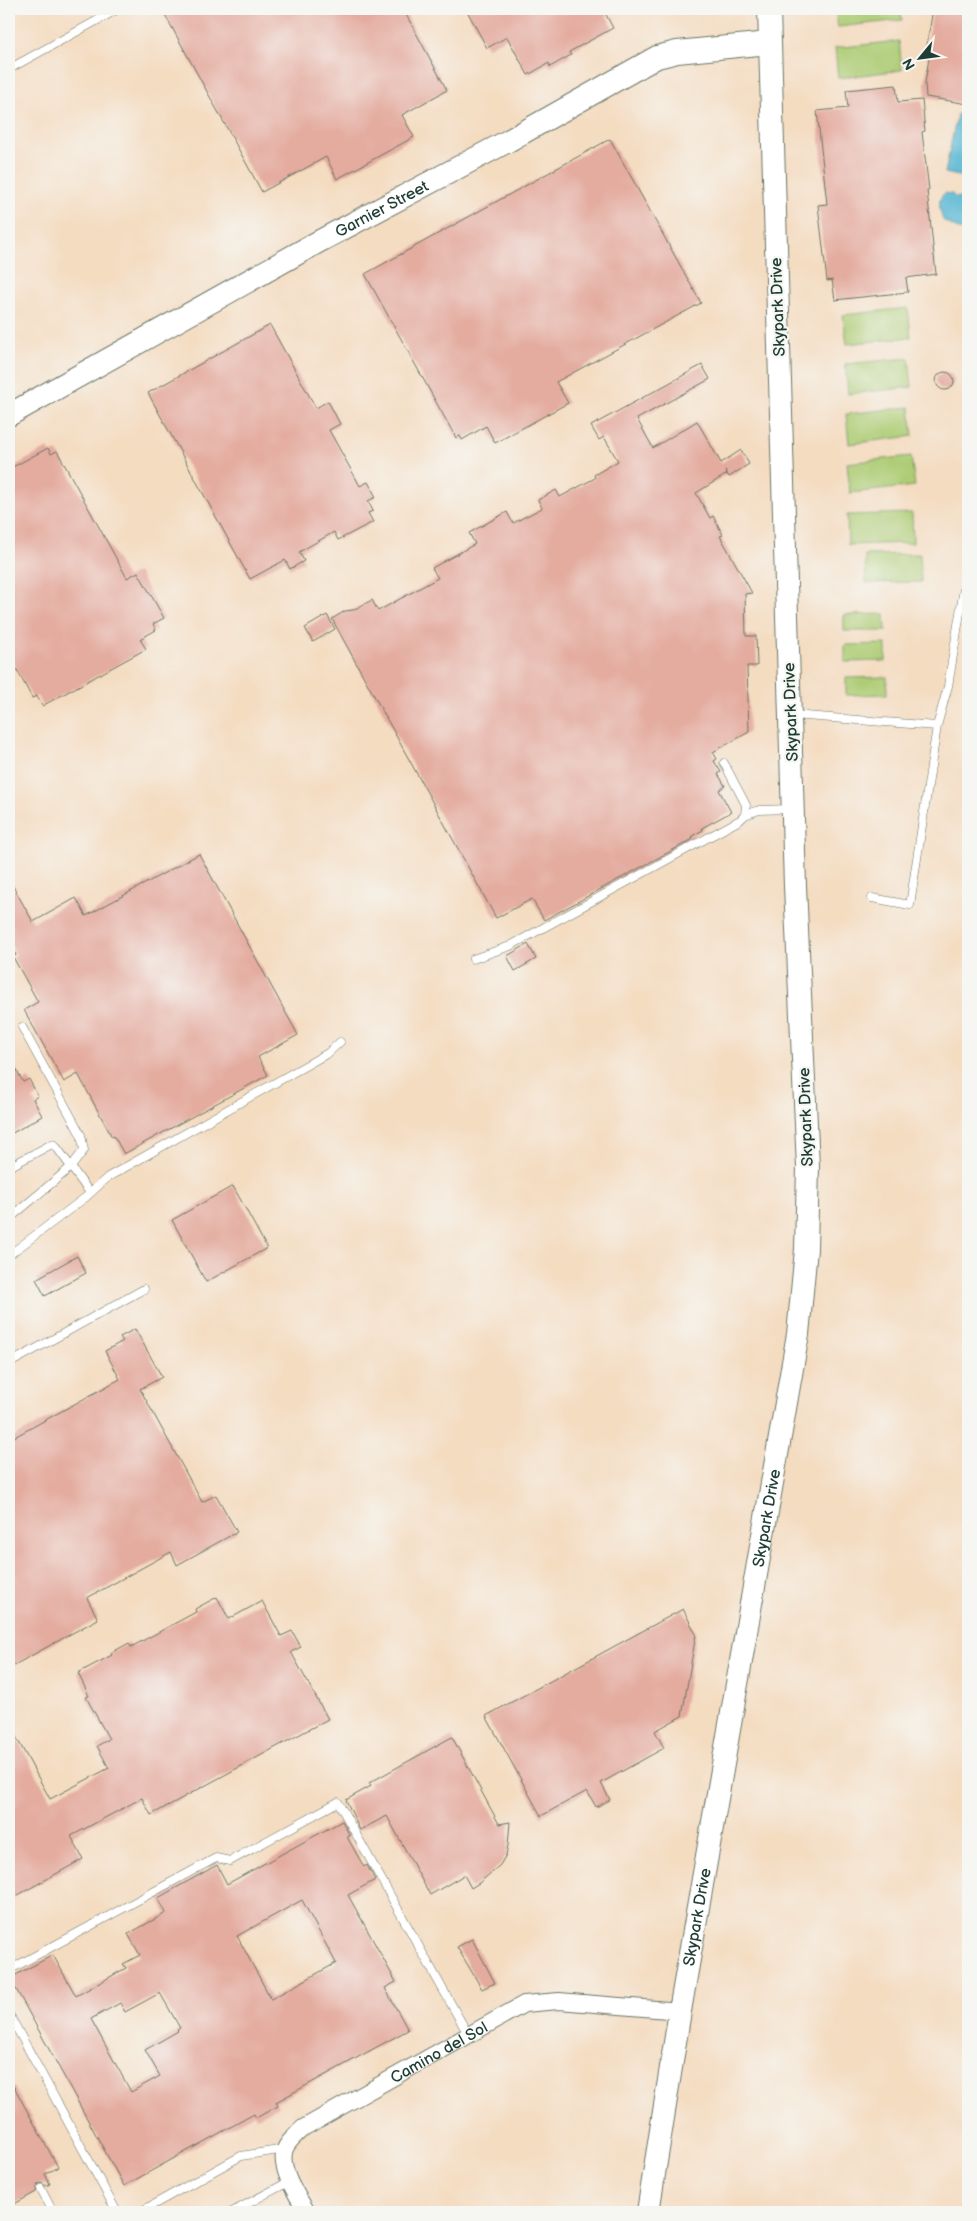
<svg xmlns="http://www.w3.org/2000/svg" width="977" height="2221" font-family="'Balsamiq Sans',sans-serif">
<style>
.green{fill:#adcc74;stroke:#668454}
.water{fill:#53b5d2;stroke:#397983}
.building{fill:#e4ab9f;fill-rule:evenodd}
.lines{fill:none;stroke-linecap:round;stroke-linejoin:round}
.lane-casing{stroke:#6a7565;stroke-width:9}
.street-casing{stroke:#6a7565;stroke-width:18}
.secondary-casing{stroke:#6a7565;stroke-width:24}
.lane{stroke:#fff;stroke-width:8}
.street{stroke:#fff;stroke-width:16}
.secondary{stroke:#fff;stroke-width:22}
.labels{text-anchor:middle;stroke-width:4.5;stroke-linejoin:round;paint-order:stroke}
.street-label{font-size:16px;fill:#1f3d34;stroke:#f6f6f2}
</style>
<rect width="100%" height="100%" fill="#f6f6f2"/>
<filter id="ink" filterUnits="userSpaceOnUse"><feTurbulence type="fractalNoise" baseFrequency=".02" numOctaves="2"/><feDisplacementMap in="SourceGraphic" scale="10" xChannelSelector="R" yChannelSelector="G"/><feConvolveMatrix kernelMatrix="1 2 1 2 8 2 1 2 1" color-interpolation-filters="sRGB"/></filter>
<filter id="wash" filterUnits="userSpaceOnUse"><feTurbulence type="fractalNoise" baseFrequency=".0096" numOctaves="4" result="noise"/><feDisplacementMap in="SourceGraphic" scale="20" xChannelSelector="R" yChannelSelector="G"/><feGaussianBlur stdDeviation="1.12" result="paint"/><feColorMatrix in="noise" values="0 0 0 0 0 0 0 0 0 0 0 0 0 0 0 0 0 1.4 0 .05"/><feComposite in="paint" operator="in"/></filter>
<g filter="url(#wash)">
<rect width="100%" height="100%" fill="#f4dcc1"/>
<path class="green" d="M 835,9 L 900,9 L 902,20 L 838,27 Z
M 899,41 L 902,70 L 838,78 L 835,48 Z
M 908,308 L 911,337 L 847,344 L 843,315 Z
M 909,358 L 912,387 L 848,394 L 845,364 Z
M 910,407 L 913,436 L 849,444 L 846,414 Z
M 911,456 L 915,486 L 850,493 L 847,463 Z
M 912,513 L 913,543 L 848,545 L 847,515 Z
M 920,554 L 921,582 L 866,583 L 865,555 Z
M 885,614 L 886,631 L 844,631 L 844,615 Z
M 886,644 L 886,661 L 845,662 L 845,645 Z
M 887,677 L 887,694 L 846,695 L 846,678 Z"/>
<path class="water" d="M 957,114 L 968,118 L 968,178 L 945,173 Z
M 945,193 L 952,194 L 956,198 L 962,196 L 968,200 L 968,232 C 962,232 948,224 943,220 C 940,211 936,199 945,193 Z"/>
<g id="blocks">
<path class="building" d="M 172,9 L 403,9 L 447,90 L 402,115 L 414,137 L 337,179 L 326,157 L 262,192 L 164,13 Z
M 466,9 L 603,9 L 613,28 L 569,52 L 571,55 L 550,67 L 549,63 L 528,75 L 507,37 L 487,48 Z
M 933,9 L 968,9 L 968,104 L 926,97 L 925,83 L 929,58 L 925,57 Z
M 896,85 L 898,102 L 922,100 L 925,131 L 922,132 L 929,190 L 927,190 L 936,274 L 906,278 L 908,292 L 835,300 L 832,280 L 827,281 L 818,205 L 827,204 L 817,111 L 848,108 L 846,90 Z
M 610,139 L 701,303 L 556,382 L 568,403 L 495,443 L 486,426 L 462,440 L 460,436 L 456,438 L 365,274 Z
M 270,325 L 316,408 L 328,401 L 340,424 L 329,430 L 360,486 L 368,482 L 376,497 L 368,501 L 373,511 L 368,513 L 373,522 L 338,540 L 334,532 L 299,552 L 304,561 L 290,569 L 285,560 L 250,579 L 148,393 Z
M 702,365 L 710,379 L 637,419 L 653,448 L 697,421 L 721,463 L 741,450 L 749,464 L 729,477 L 725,470 L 727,474 L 696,493 L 710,518 L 713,516 L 723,535 L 720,536 L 752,593 L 745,594 L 746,636 L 756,636 L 757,666 L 747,666 L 749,732 L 713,752 L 717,759 L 714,761 L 721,772 L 718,774 L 725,786 L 719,790 L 731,812 L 702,828 L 703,830 L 692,836 L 693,839 L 544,920 L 532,899 L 496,918 L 332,619 L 345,611 L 353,610 L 372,600 L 378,611 L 438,578 L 432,568 L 475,544 L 469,533 L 507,512 L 513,523 L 542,508 L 538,500 L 556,490 L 560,497 L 595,478 L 594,475 L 618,461 L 604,437 L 599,440 L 591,426 Z
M936 381a9 9 0 1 1 18 0a9 9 0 1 1-18 0Z
M 48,448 L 51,454 L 57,451 L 127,578 L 138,572 L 164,618 L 153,624 L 156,630 L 140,639 L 146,649 L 42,706 L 37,696 L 32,698 L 9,655 L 9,469 Z
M 327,615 L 335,629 L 313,642 L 305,628 Z
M 199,854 L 298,1035 L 258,1057 L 268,1075 L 124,1154 L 114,1136 L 112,1137 L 78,1074 L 64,1082 L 24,1010 L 38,1002 L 13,957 L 16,955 L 9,941 L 9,879 L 33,922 L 76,898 L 86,916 Z
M 528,944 L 536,959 L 515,971 L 507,956 Z
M 9,1056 L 23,1082 L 29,1079 L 38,1096 L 33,1099 L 42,1116 L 9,1135 Z
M 233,1186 L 267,1248 L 206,1282 L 172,1220 Z
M 77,1256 L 86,1273 L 45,1296 L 36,1279 Z
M 135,1329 L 162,1377 L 140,1389 L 202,1502 L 216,1495 L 237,1532 L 177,1565 L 171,1552 L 87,1598 L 98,1619 L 9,1668 L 9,1440 L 120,1379 L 105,1351 L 123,1341 L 120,1337 Z
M 217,1597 L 229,1619 L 262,1601 L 281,1636 L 292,1631 L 301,1647 L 291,1652 L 328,1719 L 151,1815 L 142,1798 L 71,1836 L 83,1859 L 9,1900 L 9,1724 L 50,1799 L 109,1768 L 97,1746 L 109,1739 L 86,1697 L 89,1696 L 78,1673 L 112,1655 L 111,1653 L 129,1643 L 131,1647 L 196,1612 L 195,1609 Z
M 683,1609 L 696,1634 L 682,1716 L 655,1731 L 664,1748 L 601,1783 L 610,1800 L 596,1807 L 587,1791 L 541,1816 L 486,1716 Z
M 452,1737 L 499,1824 L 510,1822 L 508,1845 L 506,1855 L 500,1865 L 479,1883 L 471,1888 L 464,1875 L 430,1895 L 387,1816 L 360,1830 L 346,1800 L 371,1786 L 369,1783 Z
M 342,1821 L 350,1836 L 347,1837 L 364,1867 L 367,1865 L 375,1880 L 348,1895 L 396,1982 L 385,1988 L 408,2030 L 276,2102 L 278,2106 L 256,2118 L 254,2114 L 124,2186 L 10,1978 L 53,1955 L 76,1996 L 126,1968 L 123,1964 L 140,1955 L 128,1934 L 166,1913 L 158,1898 L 217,1865 L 227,1884 ZM 302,1900 L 336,1963 L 271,1999 L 237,1936 ZM 160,1993 L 180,2028 L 177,2030 L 178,2031 L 145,2050 L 160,2076 L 131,2092 L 91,2019 L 120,2003 L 125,2012 Z
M 472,1939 L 495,1983 L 482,1989 L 457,1947 Z
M 9,2078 L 58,2167 L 45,2174 L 50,2184 L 46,2186 L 42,2183 L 38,2184 L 36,2192 L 9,2207 Z"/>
</g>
</g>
<g filter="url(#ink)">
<use href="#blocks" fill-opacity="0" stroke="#6a7565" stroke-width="1"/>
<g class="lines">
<defs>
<path id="lane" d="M 9,69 L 118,9
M 792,715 L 937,726 L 948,686 L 968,564
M 745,815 L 759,810 L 790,809
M 872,898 L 910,905 L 937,726
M 473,959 L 510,946 L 740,820 L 745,815 L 746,805 L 724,763
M 9,1167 L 52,1144 L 55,1145 L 90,1193
M 9,1219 L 71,1167 L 84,1150 L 81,1135 L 22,1027
M 9,1255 L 86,1197 L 108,1177 L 328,1053 L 340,1042
M 10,1363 L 144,1289
M 9,1970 L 216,1858 L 230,1861 L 338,1802 L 469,2036
M 9,2014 L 117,2212
M 41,2189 L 53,2212
M 140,2212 L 241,2156 L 285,2149
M 232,2212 L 290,2181"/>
<g id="street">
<path id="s1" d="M 307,2212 C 298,2197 278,2168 285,2149 C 288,2141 297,2134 303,2128 L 524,2004 L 559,2001 L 680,2011"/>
</g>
<g id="secondary">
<path id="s2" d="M 9,415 L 318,242 L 508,141 L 657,57 L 677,52 L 769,43"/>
<path id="s3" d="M 648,2212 L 680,2011 L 798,1334 L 806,1249 L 808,1167 L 795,886 L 769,9"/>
</g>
</defs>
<use href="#lane" class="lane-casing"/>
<use href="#street" class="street-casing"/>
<use href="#secondary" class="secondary-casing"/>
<use href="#lane" class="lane"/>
<use href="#street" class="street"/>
<use href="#secondary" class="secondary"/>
</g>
</g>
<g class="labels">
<g class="street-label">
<text dy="6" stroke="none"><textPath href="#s2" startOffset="426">Garnier Street</textPath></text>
<text transform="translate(777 307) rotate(-92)" y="6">Skypark Drive</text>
<text transform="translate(790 712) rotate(-92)" y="6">Skypark Drive</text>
<text transform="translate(805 1117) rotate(-92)" y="6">Skypark Drive</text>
<text dy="6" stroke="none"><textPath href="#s3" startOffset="704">Skypark Drive</textPath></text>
<text dy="6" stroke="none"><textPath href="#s3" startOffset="299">Skypark Drive</textPath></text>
<text dy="6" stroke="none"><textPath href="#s1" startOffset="252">Camino del Sol</textPath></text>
</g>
</g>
<rect width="977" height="2221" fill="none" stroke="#f6f6f2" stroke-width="30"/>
<g transform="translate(920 58) rotate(241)" stroke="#f6f6f2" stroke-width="4" paint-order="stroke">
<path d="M0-4L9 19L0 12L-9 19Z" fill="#1f3d34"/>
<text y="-8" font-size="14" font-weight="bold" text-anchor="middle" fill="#1f3d34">N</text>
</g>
</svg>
